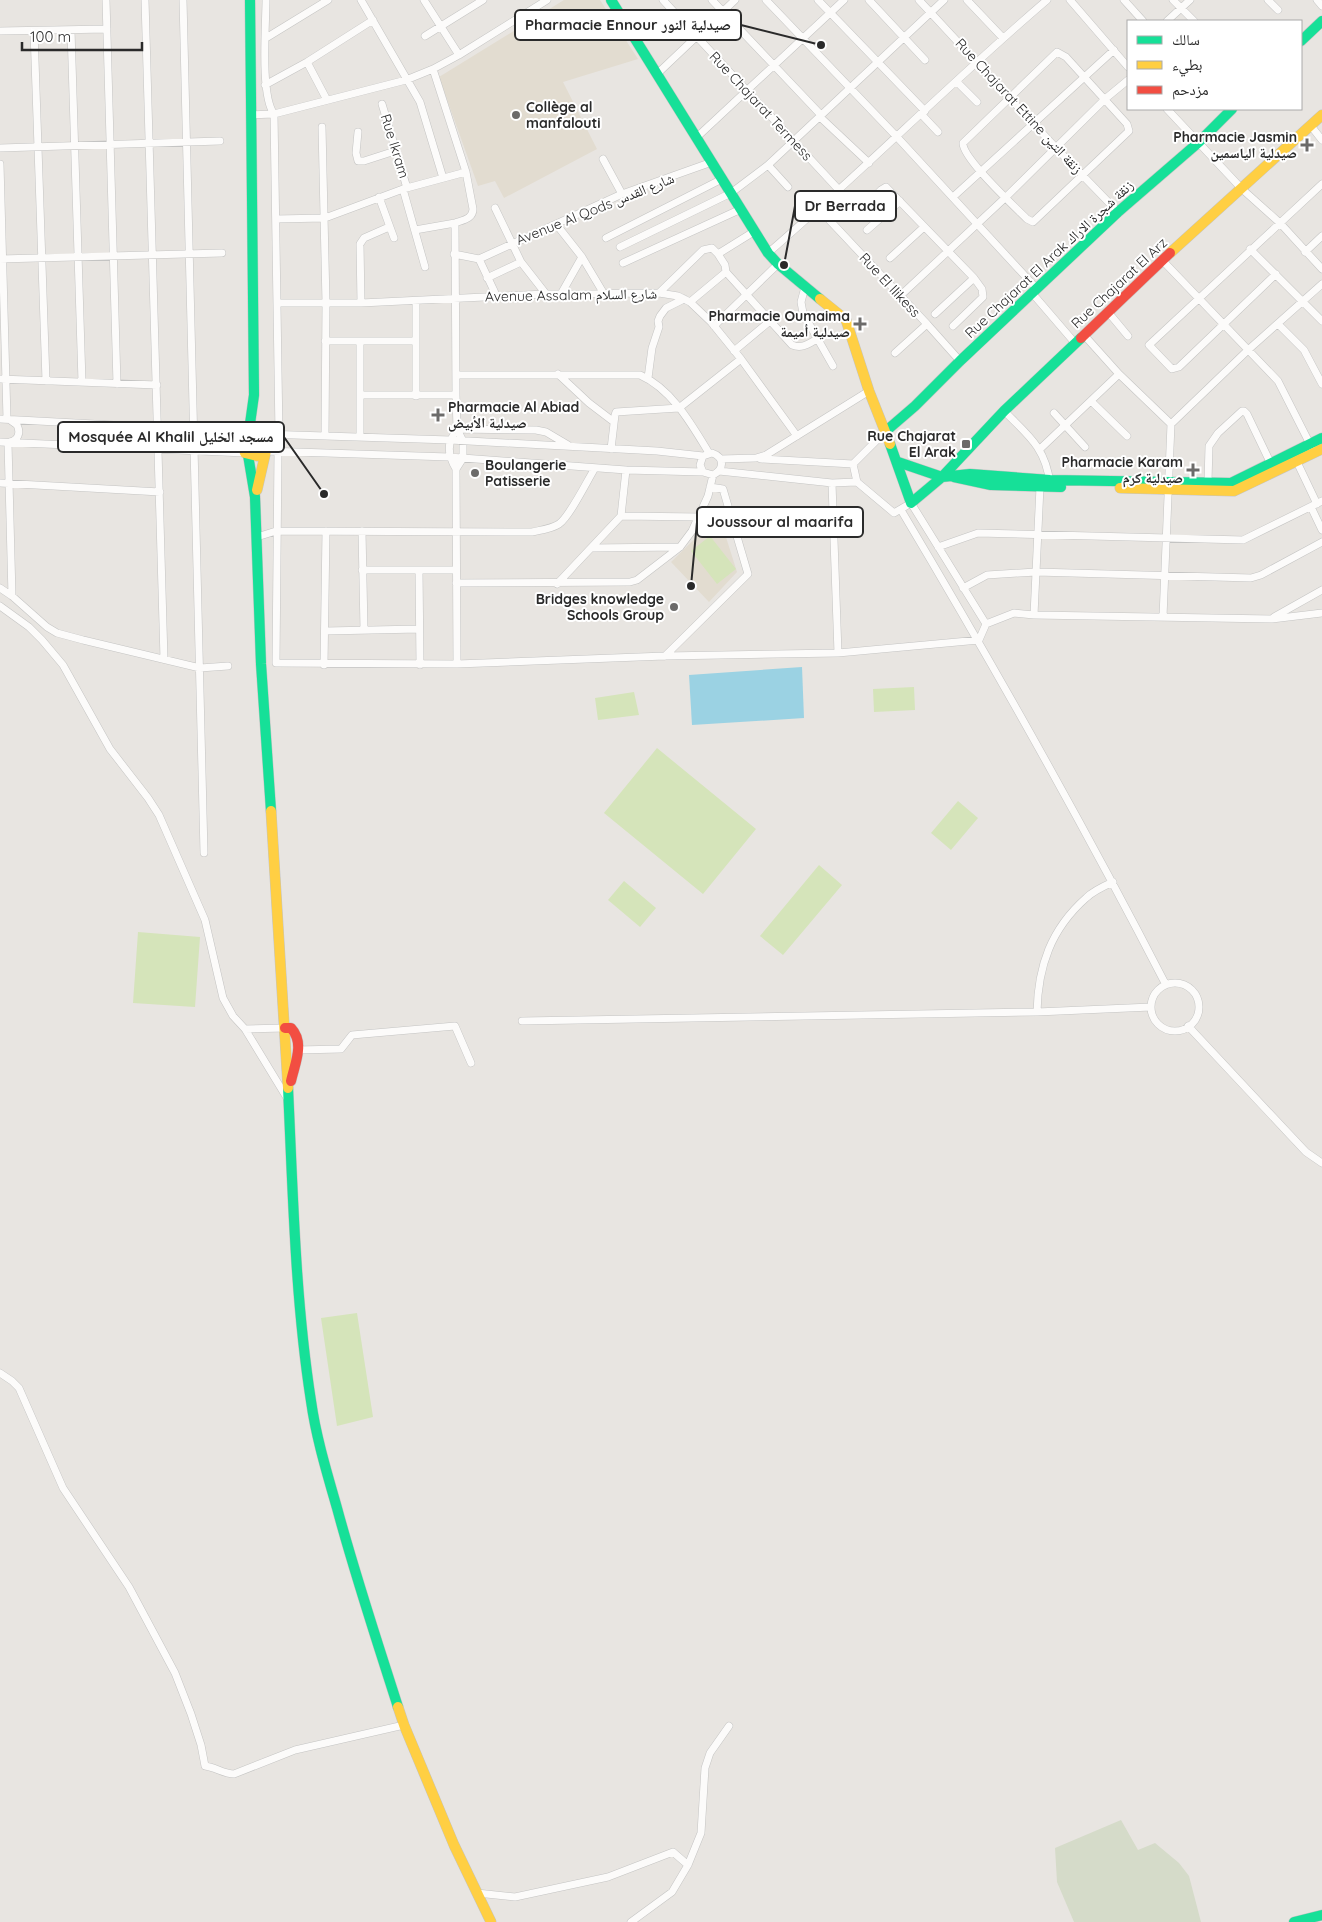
<svg xmlns="http://www.w3.org/2000/svg" width="1322" height="1922" font-family="Quicksand,'Noto Naskh Arabic',sans-serif">
<style>
.education{fill:#e2dcd0}
.cemetery{fill:#d5dbc9}
.pitch{fill:#d5e4ba}
.water{fill:#9bd2e3}
.lines{fill:none;stroke-linecap:round;stroke-linejoin:round}
.street-casing{stroke:#c4c4c3;stroke-width:8}
.fast-casing{stroke:#c4c4c3;stroke-width:11}
.slow-casing{stroke:#c4c4c3;stroke-width:11}
.jam-casing{stroke:#c4c4c3;stroke-width:11}
.street{stroke:#fcfbfa;stroke-width:7}
.fast{stroke:#16e098;stroke-width:10}
.slow{stroke:#ffcf43;stroke-width:10}
.jam{stroke:#f24e42;stroke-width:10}
.poi-dot{fill:#6c6b6a;stroke:#fff;stroke-width:2}
.labels{text-anchor:middle;stroke-width:4;stroke-linejoin:round;paint-order:stroke}
.street-label{font-size:14px;fill:#2a2a2a;stroke:#fff}
.poi-label{font-size:14px;font-weight:bold;fill:#2a2a2a;stroke:#fff;text-anchor:end}
.leader{fill:none;stroke:#2a2a2a;stroke-width:2}
.callout-dot{fill:#2a2a2a;stroke:#fff;stroke-width:2}
.callout{fill:#fff;stroke:#2a2a2a;stroke-width:2}
.callout-label{font-size:15px;text-anchor:middle;font-weight:bold;fill:#2a2a2a}
</style>
<rect width="100%" height="100%" fill="#e8e5e1"/>
<path class="education" d="M 564,0 L 600,0 L 638,59 L 563,82 L 597,149 L 504,198 L 495,181 L 478,186 L 439,77 Z
M 719,515 L 737,572 L 709,602 L 671,562 Z"/>
<path class="cemetery" d="M 1121,1820 L 1138,1850 L 1155,1843 L 1179,1863 L 1189,1876 L 1201,1922 L 1074,1922 L 1057,1882 L 1055,1848 Z"/>
<path class="pitch" d="M 710,536 L 736,569 L 717,584 L 691,551 Z
M 914,687 L 915,710 L 874,712 L 873,689 Z
M 634,692 L 639,715 L 598,720 L 595,698 Z
M 657,748 L 756,829 L 703,894 L 604,813 Z
M 958,801 L 978,818 L 951,850 L 931,833 Z
M 819,865 L 842,885 L 783,955 L 760,936 Z
M 624,881 L 656,908 L 640,927 L 608,900 Z
M 138,932 L 200,937 L 195,1007 L 133,1003 Z
M 357,1313 L 373,1417 L 337,1426 L 321,1318 Z"/>
<path class="water" d="M 802,667 L 804,718 L 692,725 L 689,675 Z"/>
<g class="lines">
<defs>
<path id="street" d="M 106,0 L 117,384
M 145,0 L 164,659
M 183,0 L 204,853
M 266,0 C 266,25 260,95 274,114 L 279,434
M 361,0 L 420,102 L 443,178
M 424,0 L 459,55
M 663,0 L 839,190
M 712,0 L 821,115
M 766,0 L 897,137 L 1037,289
M 818,0 L 925,111
M 869,0 L 925,60
M 919,0 L 1056,148 L 1118,212
M 967,0 L 1003,38
M 1070,0 L 1128,67
M 1124,0 L 1143,21
M 1173,0 L 1194,21
M 1268,0 L 1278,10
M 1317,0 L 1322,6
M 1167,21 L 1190,0
M 71,30 L 82,382
M 0,31 L 107,29
M 34,31 L 46,381
M 425,36 L 483,0
M 266,38 L 328,0
M 1057,52 L 1066,57 L 1127,124 L 1129,131 L 1033,222 L 1027,219 C 1015,207 962,158 963,143 Z
M 307,62 L 327,100
M 433,69 L 466,172 L 473,209 C 473,219 463,220 455,223 L 456,395 L 457,429 L 463,441 L 463,458 L 456,469
M 657,74 L 735,0
M 957,82 L 977,102
M 265,85 L 307,62 L 373,20
M 382,104 L 407,188
M 1167,109 L 1242,189 L 1280,223 L 1322,269
M 251,115 L 274,114 L 406,80 L 433,69 L 459,55 L 547,0
M 922,115 L 938,132
M 820,117 L 869,163
M 1311,126 L 1322,140
M 322,127 L 326,303 L 325,436
M 358,132 L 356,153 L 358,161 L 364,161 L 395,151
M 697,137 L 844,0
M 0,148 L 220,141
M 603,159 L 622,194
M 0,164 L 7,419
M 768,165 L 788,187
M 403,189 L 425,267
M 379,197 L 394,238
M 953,197 L 1114,50
M 495,208 L 521,262 L 546,294
M 819,209 L 927,324 L 960,361
M 856,215 L 881,190 L 886,187 L 974,278 L 982,289 L 983,297 L 953,326
M 276,219 L 325,218 L 403,189 L 466,172
M 556,224 L 582,257 L 604,294
M 415,230 L 455,223
M 867,230 L 900,201
M 606,238 L 722,179
M 620,247 L 731,193 L 768,165 L 944,0
M 1250,249 L 1322,321
M 1305,252 L 1322,236
M 768,253 C 863,171 952,81 1047,0
M 454,254 L 479,259
M 890,258 L 924,227
M 0,259 L 222,253
M 479,259 L 622,194 L 712,162
M 479,259 L 496,295
M 1162,260 L 1278,381 L 1312,448
M 623,263 L 741,209
M 726,272 L 792,345 C 802,349 808,344 817,339
M 1276,274 L 1179,367 L 1172,369 L 1149,345 L 1322,184
M 487,278 L 521,262
M 805,287 L 801,302 L 803,313 L 833,366
M 659,293 L 703,250 L 712,248 L 718,254 L 755,231
M 1032,293 L 1075,343
M 561,294 L 582,257
M 900,296 L 1006,197 L 1105,99 L 1128,80
M 416,301 L 416,396
M 690,302 L 726,272 L 725,265 L 718,254
M 278,303 L 361,303 L 546,294 L 659,293 L 678,296 L 690,302 L 711,322 L 741,359 L 797,436
M 361,303 L 360,244 L 364,238 L 389,227
M 1108,312 L 1128,336
M 935,314 L 974,278
M 1278,324 L 1304,350 L 1322,384
M 714,326 L 778,264
M 1084,335 L 1119,374 L 1171,424
M 325,341 L 416,341
M 360,341 L 360,437
M 734,351 L 770,321
M 895,353 L 927,324
M 558,374 L 589,403 L 614,422
M 456,375 L 640,375 C 672,389 692,425 709,453
M 648,378 L 652,348 L 659,327 L 658,321 L 660,316 L 666,308 L 684,299
M 0,379 L 157,385
M 361,395 L 456,395
M 1092,402 L 1127,436
M 1004,411 C 1028,435 1046,448 1050,484
M 1054,413 L 1085,447
M 0,419 L 246,432
M 10,420 L 17,425 C 21,433 18,440 10,442
M 457,429 L 536,430 L 546,432 L 568,445
M 263,434 L 450,440 L 657,451 L 703,456 L 712,453 C 724,457 725,469 713,475 L 703,472 L 700,465 L 703,456
M 453,436 C 446,447 450,459 456,469 L 457,664
M 0,442 L 245,453
M 8,443 L 12,596
M 611,449 L 615,415 L 616,412 L 679,408 L 741,359
M 1040,449 L 1119,374
M 265,451 L 449,457 L 626,470 L 703,472
M 278,452 L 276,663 L 457,664 L 665,656 L 838,653 L 979,640 L 986,624 L 911,503 L 894,513 L 857,482 L 832,483 L 719,471
M 721,459 L 756,458 L 766,455 L 869,391
M 761,459 L 853,464
M 1297,462 L 1317,504
M 857,482 L 853,464 L 886,431
M 1208,482 L 1209,446 L 1218,433 L 1242,411 L 1244,411 L 1247,414 L 1271,464
M 0,483 L 160,492
M 832,483 L 838,653
M 1311,507 L 1322,530
M 901,510 C 994,666 1083,824 1166,985
M 621,516 L 700,517
M 362,531 L 364,630
M 257,537 L 276,531 L 532,532 C 541,530 551,529 559,524 C 570,516 587,481 595,468
M 938,547 L 978,533 L 1243,540 L 1322,501
M 591,548 L 680,547
M 362,570 L 456,570
M 419,570 L 420,665
M 456,583 L 630,582 L 637,580 L 680,547 L 692,531 L 708,496 L 713,475
M 557,584 L 621,516 L 626,470
M 0,588 L 12,596 L 47,627 L 57,633 L 83,640 L 200,668 L 228,666
M 963,588 L 987,575 L 1036,572 L 1251,578 L 1261,575 L 1322,542
M 0,606 L 29,627 L 42,640 L 63,665 L 110,749 L 148,798 L 159,815 L 205,920 L 223,998 L 233,1016 L 245,1029 L 287,1098
M 1034,615 L 1040,487
M 1163,617 L 1171,424 L 1248,350 L 1322,284
M 1274,617 L 1322,590
M 986,624 L 1014,613 L 1034,615 L 1272,619 L 1322,613
M 326,631 L 419,629
M 665,656 L 748,574 L 723,489 L 710,487
M 324,665 L 326,531
M1151 1007a24 24 0 1 1 48 0a24 24 0 1 1-48 0Z
M 1037,1012 C 1038,966 1051,929 1086,898 C 1093,891 1104,886 1113,882
M 522,1021 L 1037,1012 L 1151,1007
M 1188,1026 L 1290,1135 L 1306,1152 L 1322,1163
M 245,1029 L 285,1028
M 298,1050 L 341,1049 L 352,1035 L 455,1026 L 471,1063
M 0,1373 L 12,1381 L 19,1388 L 63,1488 L 129,1587 L 175,1673 L 191,1714 L 201,1745 L 205,1766 C 215,1767 224,1774 234,1774 L 295,1750 L 404,1725
M 477,1893 L 515,1897 L 608,1877 L 673,1852 L 688,1865
M 631,1922 L 672,1892 L 688,1865 L 701,1833 L 705,1768 L 710,1753 L 729,1726"/>
<path id="fast" d="M 611,0 L 768,253 L 778,264 L 820,299
M 1301,41 L 1322,21
M 249,431 L 254,395 L 250,0
M 886,431 L 915,406 L 960,361 L 1118,212 L 1199,142 L 1232,109
M 890,444 L 911,503 L 942,477 L 1004,411 L 1081,338
M 248,455 L 255,497 L 261,664 L 271,811
M 898,462 L 942,477 L 970,474 L 1050,480 L 1231,483 L 1322,438
M 954,477 L 991,485 L 1061,487
M 288,1088 C 293,1193 295,1298 311,1401 C 316,1437 327,1473 337,1508 C 355,1575 377,1641 398,1707
M 1294,1922 L 1322,1915"/>
<path id="slow" d="M 1170,253 L 1322,115
M 820,299 L 846,320 L 869,391 L 890,444
M 1120,488 L 1234,491 L 1322,449
M 257,490 L 268,442 L 258,430 L 246,432 L 241,442 L 245,453 L 257,456 L 264,452
M 271,811 L 288,1088
M 398,1707 L 404,1725 L 454,1845 L 491,1922"/>
<path id="jam" d="M 1081,338 L 1170,253
M 285,1028 L 291,1028 C 305,1043 295,1063 291,1081"/>
</defs>
<use href="#street" class="street-casing"/>
<use href="#fast" class="fast-casing"/>
<use href="#slow" class="slow-casing"/>
<use href="#jam" class="jam-casing"/>
<use href="#street" class="street"/>
<use href="#fast" class="fast"/>
<use href="#slow" class="slow"/>
<use href="#jam" class="jam"/>
</g>
<g class="poi-dot">
<circle cx="516" cy="115" r="5"/>
<path d="M1304.5 137.5h5v5h5v5h-5v5h-5v-5h-5v-5h5z"/>
<path d="M857.5 316.5h5v5h5v5h-5v5h-5v-5h-5v-5h5z"/>
<path d="M435.5 407.5h5v5h5v5h-5v5h-5v-5h-5v-5h5z"/>
<rect x="961" y="439" width="10" height="10" rx="2.5"/>
<path d="M1190.5 462.5h5v5h5v5h-5v5h-5v-5h-5v-5h5z"/>
<circle cx="475" cy="473" r="5"/>
<circle cx="674" cy="607" r="5"/>
</g>
<g class="labels">
<g class="street-label">
<text transform="translate(761 106) rotate(47)" y="5">Rue Chajarat Termess</text>
<text transform="translate(1019 106) rotate(47)" y="5">Rue Chajarat Ettine زنقة التين</text>
<text transform="translate(395 146) rotate(73)" y="5">Rue Ikram</text>
<text transform="translate(595 209) rotate(-22)" y="5">Avenue Al Qods شارع القدس</text>
<text transform="translate(1049 259) rotate(-43)" y="5">Rue Chajarat El Arak زنقة شجرة الاراك</text>
<text transform="translate(1119 283) rotate(-43)" y="5">Rue Chajarat El Arz</text>
<text transform="translate(890 285) rotate(47)" y="5">Rue El Ilikess</text>
<text transform="translate(571 295) rotate(-1)" y="5">Avenue Assalam شارع السلام</text>
</g>
<g class="poi-label">
<text x="526" y="112" text-anchor="start">Collège al<tspan x="526" dy="16">manfalouti</tspan></text>
<text x="1297" y="142">Pharmacie Jasmin<tspan x="1297" dy="16">صيدلية الياسمين</tspan></text>
<text x="850" y="321">Pharmacie Oumaima<tspan x="850" dy="16">صيدلية أميمة</tspan></text>
<text x="448" y="412" text-anchor="start">Pharmacie Al Abiad<tspan x="448" dy="16">صيدلية الأبيض</tspan></text>
<text x="956" y="441">Rue Chajarat<tspan x="956" dy="16">El Arak</tspan></text>
<text x="1183" y="467">Pharmacie Karam<tspan x="1183" dy="16">صيدلية كرم</tspan></text>
<text x="485" y="470" text-anchor="start">Boulangerie<tspan x="485" dy="16">Patisserie</tspan></text>
<text x="664" y="604">Bridges knowledge<tspan x="664" dy="16">Schools Group</tspan></text>
</g>
</g>
<path class="leader" d="M821 45L741 25M784 265L795 206M324 494L284 437M691 586L697 522"/>
<g class="callout-dot">
<circle cx="821" cy="45" r="5"/>
<circle cx="784" cy="265" r="5"/>
<circle cx="324" cy="494" r="5"/>
<circle cx="691" cy="586" r="5"/>
</g>
<g class="callout">
<rect x="515" y="10" width="226" height="30" rx="5"/>
<rect x="795" y="191" width="101" height="30" rx="5"/>
<rect x="58" y="422" width="226" height="30" rx="5"/>
<rect x="697" y="507" width="166" height="30" rx="5"/>
</g>
<g class="callout-label">
<text x="628" y="30">Pharmacie Ennour صيدلية النور</text>
<text x="845" y="211">Dr Berrada</text>
<text x="171" y="442">Mosquée Al Khalil مسجد الخليل</text>
<text x="780" y="527">Joussour al maarifa</text>
</g>
<rect x="1127" y="20" width="175" height="90" fill="#ffffff" stroke="#aaaaaa"/>
<rect x="1137" y="36" width="25" height="8" fill="#16e098" stroke="#aaaaaa"/>
<text x="1172" y="45" font-size="15" fill="#2a2a2a">سالك</text>
<rect x="1137" y="61" width="25" height="8" fill="#ffcf43" stroke="#aaaaaa"/>
<text x="1172" y="70" font-size="15" fill="#2a2a2a">بطيء</text>
<rect x="1137" y="86" width="25" height="8" fill="#f24e42" stroke="#aaaaaa"/>
<text x="1172" y="95" font-size="15" fill="#2a2a2a">مزدحم</text>
<path d="M22 42v8h120v-8" fill="none" stroke="#2a2a2a" stroke-width="2.5"/>
<text x="30" y="42" font-size="15" fill="#2a2a2a" stroke="#ffffff" stroke-width="4" paint-order="stroke">100 m</text>
</svg>
